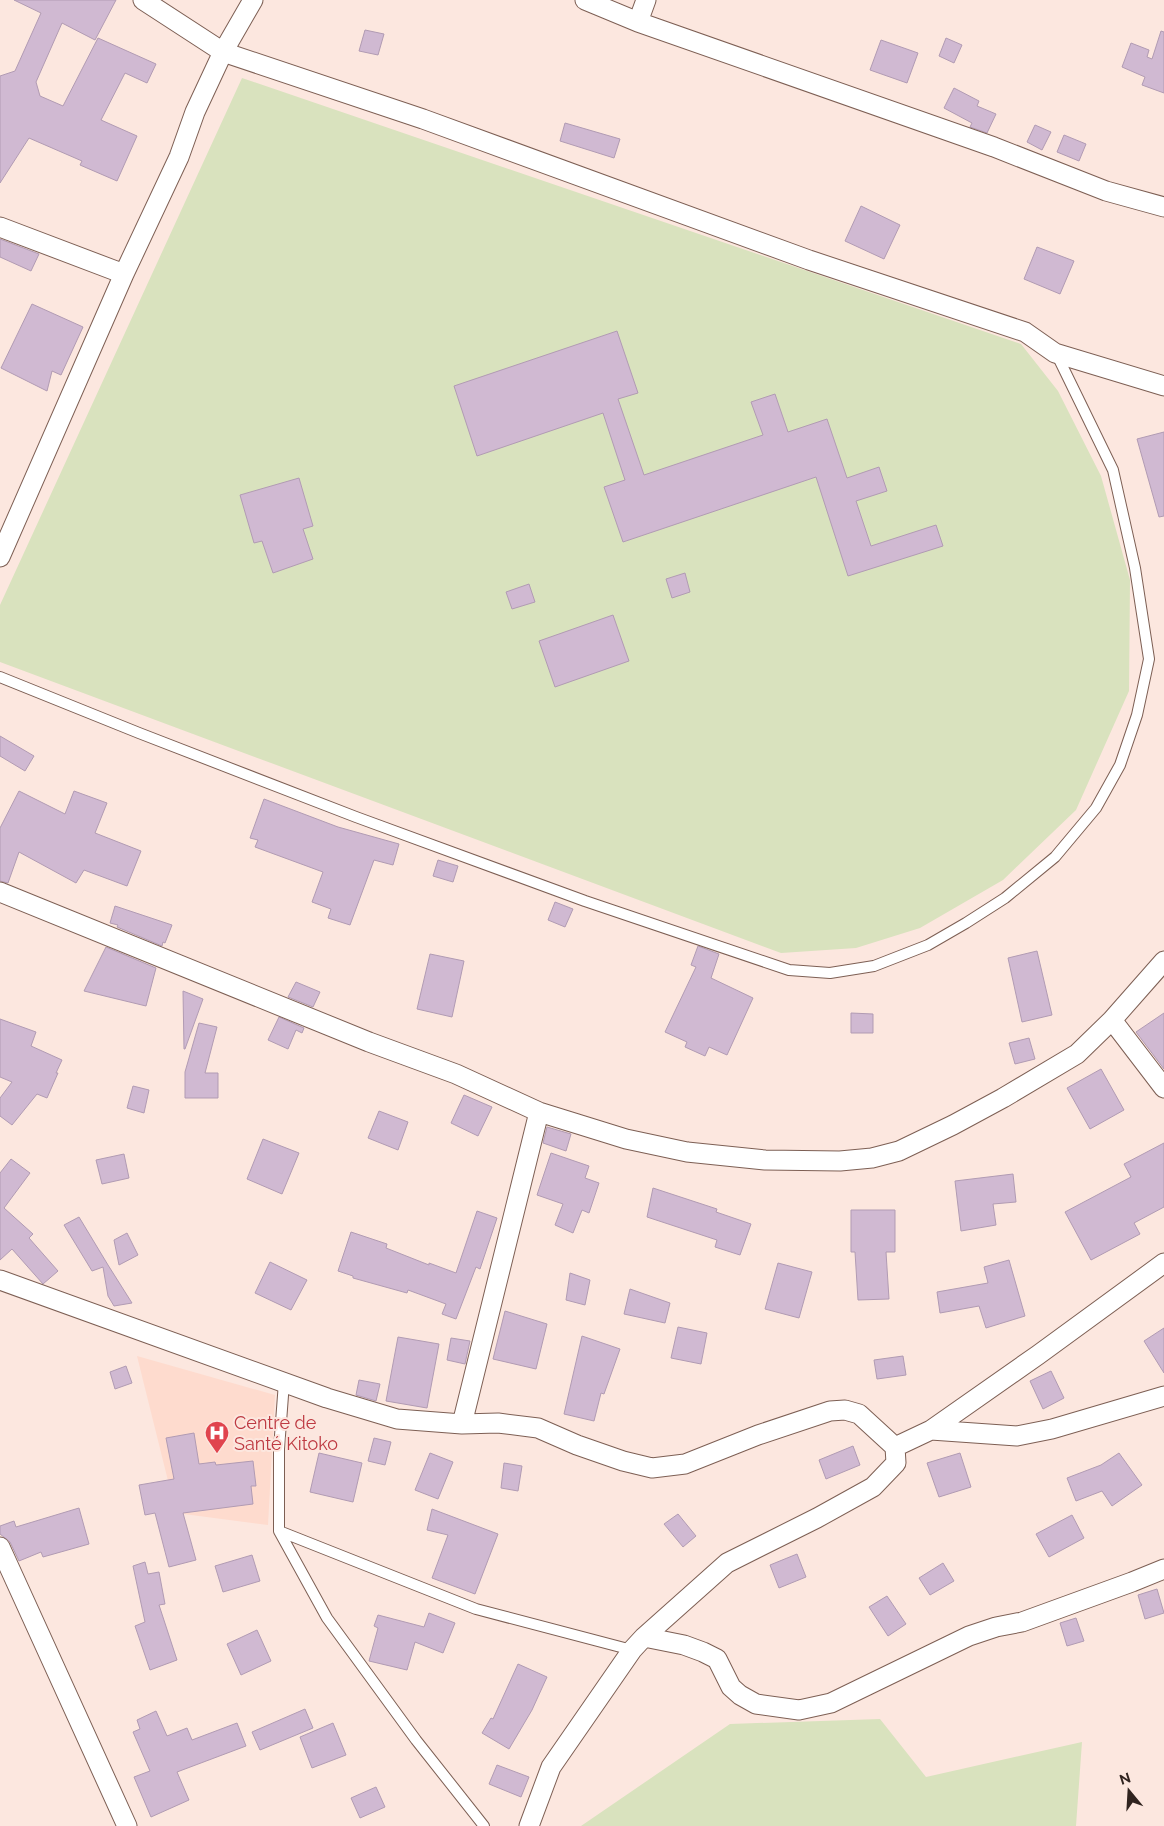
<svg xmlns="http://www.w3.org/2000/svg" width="1164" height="1826" font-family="Raleway,sans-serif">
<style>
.built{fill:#fedbce}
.green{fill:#d9e2be}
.building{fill:#d0b9d2;stroke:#b19bb3}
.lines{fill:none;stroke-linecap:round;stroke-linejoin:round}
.lane-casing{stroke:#7d5f54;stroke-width:12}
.street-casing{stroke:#7d5f54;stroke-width:21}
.lane{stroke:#fff;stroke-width:10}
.street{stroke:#fff;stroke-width:19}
.labels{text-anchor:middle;stroke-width:4;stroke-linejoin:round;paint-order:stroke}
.health-label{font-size:18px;fill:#be3a42;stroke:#fce7df;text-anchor:start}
</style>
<rect width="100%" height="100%" fill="#fce7df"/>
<path class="built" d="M 137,1356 L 275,1395 L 268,1525 L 176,1513 Z"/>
<path class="green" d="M 242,78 L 1021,344 L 1058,391 L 1101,476 L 1130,580 L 1129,691 L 1076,810 L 1003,880 L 920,928 L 856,948 L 781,953 L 0,662 L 0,605 Z
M 880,1719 L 926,1777 L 1082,1742 L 1076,1826 L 581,1826 L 730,1724 Z"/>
<path class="building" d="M 14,0 L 116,0 L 95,40 L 62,23 L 36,82 L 40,96 L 63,106 L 98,38 L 156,64 L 147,83 L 125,73 L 101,120 L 137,136 L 117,181 L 80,165 L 82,161 L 29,138 L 0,183 L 0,76 L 15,71 L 41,13 Z
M 365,30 L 384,34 L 378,55 L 359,51 Z
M 1161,31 L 1164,32 L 1164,93 L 1142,85 L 1145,77 L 1122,67 L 1131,43 L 1149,50 L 1147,57 L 1152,59 Z
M 946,38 L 962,45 L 954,63 L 939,56 Z
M 881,40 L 918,53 L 907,83 L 870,70 Z
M 954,88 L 979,101 L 977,106 L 996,114 L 987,133 L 970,127 L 972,123 L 944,108 Z
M 565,123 L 620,139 L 614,158 L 560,141 Z
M 1035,125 L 1051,132 L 1042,150 L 1027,142 Z
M 1064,135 L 1086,144 L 1079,161 L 1057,152 Z
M 861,206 L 900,225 L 884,259 L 845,241 Z
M 0,239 L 39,254 L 31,271 L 0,257 Z
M 1037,247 L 1074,261 L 1060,294 L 1024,279 Z
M 32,304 L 83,327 L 61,375 L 52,371 L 47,391 L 1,368 Z
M 617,331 L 638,393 L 618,399 L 644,475 L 763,435 L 751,402 L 775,394 L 788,432 L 827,419 L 847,478 L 879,467 L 887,491 L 856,501 L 871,546 L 936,525 L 943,546 L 848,576 L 816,477 L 623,542 L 604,487 L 625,480 L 603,413 L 477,456 L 454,386 Z
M 1164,432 L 1164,516 L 1159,517 L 1137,439 Z
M 299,478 L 313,526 L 303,529 L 313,559 L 273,573 L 262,541 L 254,543 L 240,495 Z
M 685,573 L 690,592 L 672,598 L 666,579 Z
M 529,584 L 535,602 L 512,609 L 506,592 Z
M 613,615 L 629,661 L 555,687 L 539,641 Z
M 0,736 L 34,756 L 25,771 L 0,756 Z
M 19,791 L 65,814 L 74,791 L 107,803 L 95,833 L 141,851 L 127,886 L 84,870 L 76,883 L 19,852 L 8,883 L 0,881 L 0,828 Z
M 264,799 L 338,827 L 399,844 L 393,865 L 374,860 L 350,925 L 328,918 L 331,909 L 312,902 L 323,872 L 255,847 L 258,840 L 250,838 Z
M 438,860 L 458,866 L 453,882 L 433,876 Z
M 555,902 L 573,909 L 565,927 L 548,920 Z
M 115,906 L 172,925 L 165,943 L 163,942 L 162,946 L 117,927 L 118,925 L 110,923 Z
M 698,946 L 719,954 L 711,978 L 753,998 L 727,1055 L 709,1047 L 705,1056 L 685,1047 L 687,1042 L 665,1032 L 696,967 L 691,965 Z
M 106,947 L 156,968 L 146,1006 L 84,991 Z
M 1037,951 L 1052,1015 L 1022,1022 L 1008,958 Z
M 430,954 L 464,961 L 452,1017 L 417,1009 Z
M 296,982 L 320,992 L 313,1007 L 288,997 Z
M 183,991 L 203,999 L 185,1049 L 184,1049 Z
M 851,1013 L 873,1014 L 873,1033 L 851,1033 Z
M 1164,1013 L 1164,1069 L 1136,1032 Z
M 279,1017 L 304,1028 L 302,1033 L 296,1030 L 288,1049 L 268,1040 Z
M 0,1019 L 36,1032 L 31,1046 L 62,1060 L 56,1073 L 58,1073 L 47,1098 L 37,1094 L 12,1125 L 0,1116 L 0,1098 L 12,1082 L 0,1077 Z
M 199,1023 L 217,1027 L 205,1073 L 218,1073 L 218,1098 L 185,1098 L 185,1072 Z
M 1029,1038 L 1035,1059 L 1015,1064 L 1009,1043 Z
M 1101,1069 L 1124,1110 L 1090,1129 L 1067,1088 Z
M 133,1086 L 149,1090 L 144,1113 L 127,1108 Z
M 464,1095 L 492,1107 L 478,1136 L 451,1123 Z
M 379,1111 L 408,1122 L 398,1150 L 368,1138 Z
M 547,1127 L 571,1134 L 566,1151 L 543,1143 Z
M 263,1139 L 299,1153 L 282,1194 L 247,1179 Z
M 1164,1143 L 1164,1207 L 1134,1223 L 1140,1234 L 1091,1260 L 1065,1212 L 1131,1177 L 1124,1164 Z
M 551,1153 L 589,1166 L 585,1178 L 599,1183 L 589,1213 L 582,1210 L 573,1233 L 555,1225 L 563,1204 L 537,1195 Z
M 124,1154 L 129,1178 L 102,1184 L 96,1160 Z
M 11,1159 L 30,1173 L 4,1208 L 33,1234 L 29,1238 L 58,1271 L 43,1284 L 12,1249 L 0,1260 L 0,1173 Z
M 1013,1174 L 1016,1202 L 993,1204 L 996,1225 L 961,1231 L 955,1181 Z
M 653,1188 L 717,1209 L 716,1212 L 751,1224 L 740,1255 L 715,1247 L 717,1240 L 647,1217 Z
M 851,1210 L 895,1210 L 895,1252 L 886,1252 L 889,1299 L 858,1300 L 855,1252 L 851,1252 Z
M 477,1211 L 497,1218 L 480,1269 L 476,1267 L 456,1319 L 442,1314 L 446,1304 L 408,1290 L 407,1293 L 353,1278 L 353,1276 L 338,1271 L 351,1232 L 387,1244 L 386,1248 L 429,1265 L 429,1263 L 456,1273 Z
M 79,1217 L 108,1265 L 132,1303 L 114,1306 L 108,1296 L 103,1267 L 92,1271 L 64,1225 Z
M 127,1233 L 138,1255 L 119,1265 L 114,1240 Z
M 1009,1260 L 1025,1316 L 986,1328 L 979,1306 L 940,1313 L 937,1292 L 988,1283 L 984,1267 Z
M 270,1262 L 307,1280 L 291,1310 L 255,1293 Z
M 778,1263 L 812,1272 L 799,1318 L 765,1309 Z
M 570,1273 L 590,1280 L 585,1305 L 566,1300 Z
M 630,1289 L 670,1303 L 665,1323 L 624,1314 Z
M 505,1311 L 547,1324 L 536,1369 L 493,1359 Z
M 678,1327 L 707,1333 L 701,1364 L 671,1358 Z
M 1164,1328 L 1164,1373 L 1144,1341 Z
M 582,1336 L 620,1349 L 604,1394 L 601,1393 L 594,1421 L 564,1414 Z
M 398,1337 L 439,1344 L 427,1408 L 386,1401 Z
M 451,1338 L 470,1341 L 465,1364 L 447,1360 Z
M 903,1356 L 906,1375 L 877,1379 L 874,1360 Z
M 126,1366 L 132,1383 L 115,1389 L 110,1372 Z
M 1051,1371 L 1064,1398 L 1043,1409 L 1030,1381 Z
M 359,1380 L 380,1384 L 376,1401 L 356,1395 Z
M 194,1433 L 199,1464 L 215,1462 L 216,1465 L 253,1461 L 256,1486 L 251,1486 L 253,1504 L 183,1513 L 196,1560 L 169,1567 L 155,1513 L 145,1515 L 139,1485 L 174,1479 L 166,1438 Z
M 374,1438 L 391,1442 L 385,1465 L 368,1461 Z
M 853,1446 L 860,1465 L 826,1479 L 819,1460 Z
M 319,1453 L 362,1463 L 353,1502 L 310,1492 Z
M 430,1453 L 453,1462 L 438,1499 L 415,1490 Z
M 960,1453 L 971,1487 L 939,1497 L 927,1463 Z
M 1119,1453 L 1142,1485 L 1112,1506 L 1102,1491 L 1076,1501 L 1067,1478 L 1101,1465 Z
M 504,1463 L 522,1466 L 518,1491 L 501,1488 Z
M 79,1508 L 89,1544 L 43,1557 L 41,1552 L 19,1561 L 10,1542 L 0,1534 L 0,1526 L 14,1521 L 16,1527 Z
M 432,1509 L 498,1534 L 475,1594 L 432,1578 L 448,1535 L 427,1530 Z
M 678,1514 L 696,1536 L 683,1547 L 664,1524 Z
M 1072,1515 L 1084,1538 L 1049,1557 L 1036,1534 Z
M 797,1554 L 806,1577 L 779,1588 L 770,1565 Z
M 252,1555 L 260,1581 L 223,1592 L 215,1566 Z
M 145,1562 L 148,1574 L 159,1572 L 165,1604 L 159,1605 L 177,1660 L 150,1670 L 135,1626 L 145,1622 L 133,1566 Z
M 943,1563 L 954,1581 L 930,1595 L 919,1578 Z
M 1157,1589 L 1164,1613 L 1145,1619 L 1138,1595 Z
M 887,1596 L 906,1624 L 888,1636 L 869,1607 Z
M 429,1613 L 455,1623 L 443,1653 L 415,1642 L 407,1670 L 369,1661 L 378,1628 L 374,1626 L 378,1615 L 424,1627 Z
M 1076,1618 L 1084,1641 L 1067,1646 L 1060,1623 Z
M 257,1630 L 271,1661 L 241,1675 L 227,1644 Z
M 518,1664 L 547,1677 L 532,1710 L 509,1749 L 482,1733 L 491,1718 L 493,1719 Z
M 305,1709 L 313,1728 L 260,1750 L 252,1732 Z
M 156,1711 L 167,1736 L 187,1728 L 192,1740 L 237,1723 L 246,1746 L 177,1772 L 189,1800 L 151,1817 L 134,1777 L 150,1771 L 133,1732 L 140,1729 L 137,1720 Z
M 333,1723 L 346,1755 L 312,1768 L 300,1737 Z
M 497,1765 L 529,1777 L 521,1797 L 489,1784 Z
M 376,1787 L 385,1807 L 360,1818 L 351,1798 Z"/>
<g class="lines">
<defs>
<path id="lane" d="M 0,677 L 139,733 L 356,817 L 585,901 L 789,970 L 830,973 L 874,966 L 928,945 L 966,923 L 1005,898 L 1055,857 L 1096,808 L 1120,765 L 1137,715 L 1149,659 L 1135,568 L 1113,470 L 1056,353
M 284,1382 L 279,1449 L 279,1531 L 327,1618 L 416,1740 L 484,1826
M 279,1531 L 476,1609 L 632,1650"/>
<path id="street" d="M 143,0 L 223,52 L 423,119 L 809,260 L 1025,332 L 1055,353 L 1164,386
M 585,0 L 638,22 L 994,147 L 1106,191 L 1164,207
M 638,22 L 646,0
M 0,227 L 124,274
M 0,557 L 124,274 L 179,157 L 195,112 L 223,52 L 253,0
M 0,892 L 369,1042 L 456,1074 L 539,1112 L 626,1139 L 687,1152 L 765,1160 L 840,1161 L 872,1158 L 899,1151 L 953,1125 L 1003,1098 L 1077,1054 L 1112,1020 L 1164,961
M 1112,1020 L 1164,1088
M 0,1280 L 327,1398 L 397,1419 L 462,1424 L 498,1423 L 538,1428 L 577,1445 L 623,1461 L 652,1468 L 685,1464 L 758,1435 L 830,1411 L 845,1410 L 859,1414 L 895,1447 L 896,1463 L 873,1487 L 817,1518 L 727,1563 L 644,1637 L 632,1650 L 551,1767 L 529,1826
M 462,1424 L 539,1112
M 931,1430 L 1017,1436 L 1052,1429 L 1164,1396
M 895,1447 L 931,1430 L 1038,1355 L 1164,1263
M 0,1547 L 127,1826
M 644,1637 L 684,1645 L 703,1652 L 717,1659 L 731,1687 L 740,1695 L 756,1704 L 799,1710 L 831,1703 L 969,1636 L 996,1627 L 1022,1622 L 1132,1582 L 1164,1569"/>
</defs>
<use href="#lane" class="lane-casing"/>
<use href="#street" class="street-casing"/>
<use href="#lane" class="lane"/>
<use href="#street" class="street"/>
</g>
<defs>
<symbol id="hospital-pin" viewBox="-11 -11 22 30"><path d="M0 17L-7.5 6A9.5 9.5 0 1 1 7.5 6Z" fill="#e0444e" stroke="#fce7df"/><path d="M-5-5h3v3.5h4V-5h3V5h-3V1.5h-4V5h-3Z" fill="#fff"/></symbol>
</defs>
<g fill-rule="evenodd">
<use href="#hospital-pin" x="203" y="1419" width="28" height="38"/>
</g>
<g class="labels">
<g class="health-label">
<text x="234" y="1429">Centre de<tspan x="234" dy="21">Santé Kitoko</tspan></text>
</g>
</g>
<g transform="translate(1129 1791) rotate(342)" stroke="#fce7df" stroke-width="4" paint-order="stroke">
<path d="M0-4L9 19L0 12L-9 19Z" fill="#30231f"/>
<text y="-8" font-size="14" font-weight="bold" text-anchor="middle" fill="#30231f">N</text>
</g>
</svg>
